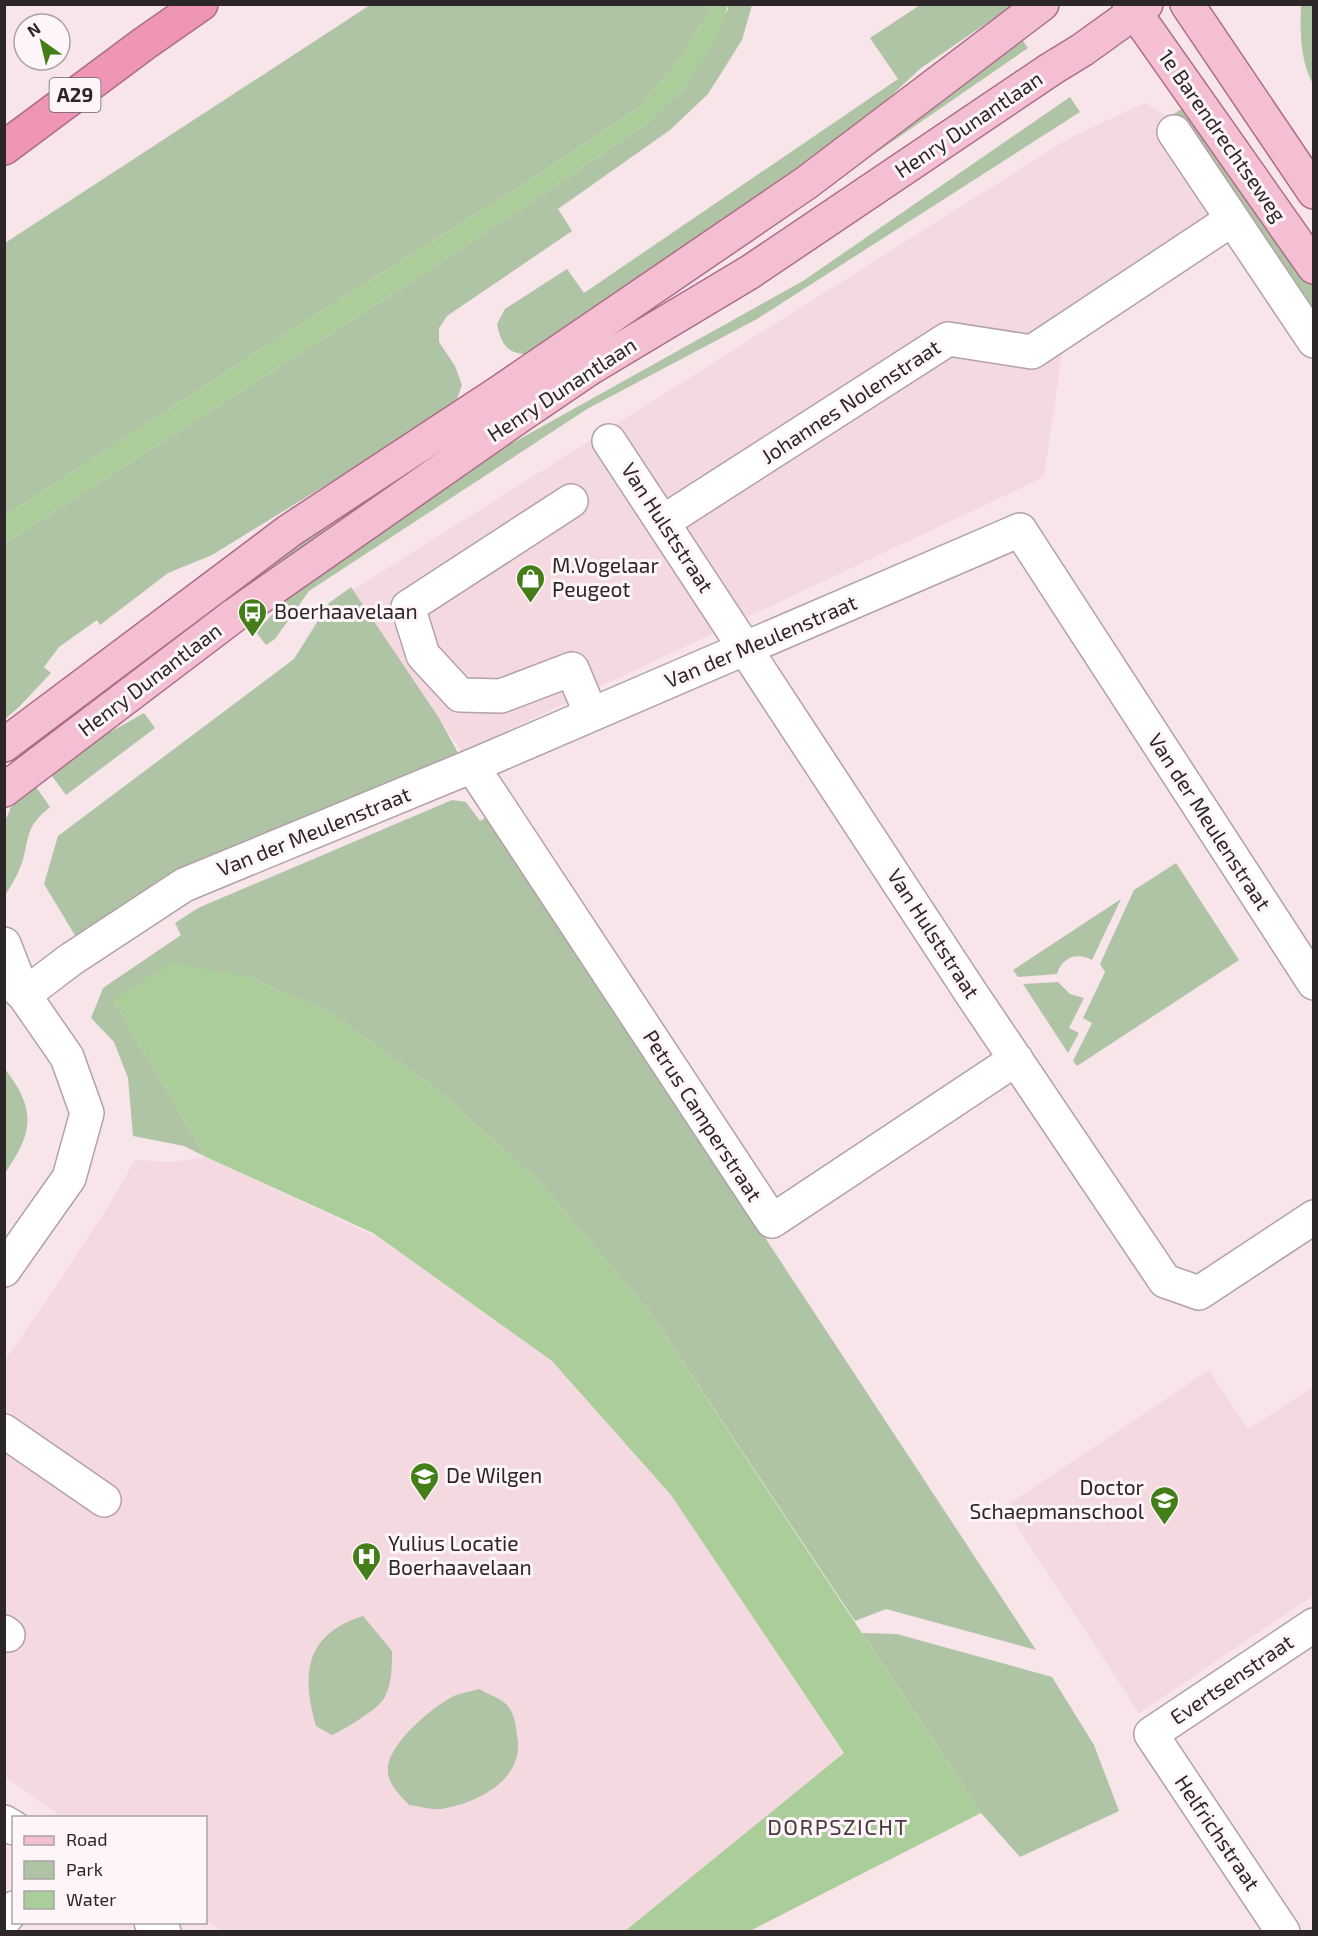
<svg xmlns="http://www.w3.org/2000/svg" width="1318" height="1936" font-family="'Exo 2',sans-serif">
<style>
.built{fill:#f4d9e1}
.green{fill:#afc4a5}
.water{fill:#abcd9a}
.lines{fill:none;stroke-linecap:round;stroke-linejoin:round}
.minor-casing{stroke:#b2a1a6;stroke-width:36}
.major-casing{stroke:#ab6e84;stroke-width:36}
.highway-casing{stroke:#ab6e84;stroke-width:36}
.minor{stroke:#fff;stroke-width:33}
.major{stroke:#f5bfd3;stroke-width:33}
.highway{stroke:#ef95b6;stroke-width:33}
.labels{text-anchor:middle;stroke-width:6;stroke-linejoin:round;paint-order:stroke}
.shield{fill:#fdf5f7;stroke:#6b6466;stroke-width:1.5}
.shield-label{font-size:20px;font-weight:bold;fill:#2d2628}
.street-label{font-size:21px;fill:#2d2628;stroke:#fdf5f7}
.poi-label{font-size:21px;fill:#2d2628;stroke:#fdf5f7;text-anchor:start}
.neighbourhood-label{font-size:22px;letter-spacing:1.5px;fill:#47393e;stroke:#fdf5f7}
</style>
<rect width="100%" height="100%" fill="#f7e5ea"/>
<path class="built" d="M 1145,103 L 1168,117 L 1227,217 L 1068,312 L 1044,477 L 462,752 L 353,590 L 1071,137 Z
M 206,1157 L 379,1238 L 552,1361 L 671,1495 L 844,1754 L 625,1932 L 222,1931 L 206,1920 L 206,1818 L 62,1817 L 5,1777 L 5,1360 L 47,1300 L 107,1208 L 135,1160 L 172,1162 Z
M 1209,1370 L 1248,1429 L 1313,1387 L 1313,1596 L 1139,1713 L 1004,1507 Z"/>
<path class="green" d="M 1301,4 L 1313,5 L 1313,84 C 1300,61 1300,30 1301,4 Z
M 370,5 L 710,5 L 709,12 L 680,59 L 639,107 L 533,178 L 266,346 L 5,516 L 5,243 Z
M 728,5 L 752,5 L 742,40 L 708,94 L 670,130 L 558,209 L 572,231 L 447,316 L 439,328 L 439,342 L 455,366 L 462,385 L 457,399 L 443,413 L 212,555 L 168,573 L 100,625 L 97,620 L 59,647 L 44,667 L 51,673 L 19,707 L 5,719 L 5,543 L 428,271 L 648,123 L 685,87 L 728,9 Z
M 920,5 L 1013,5 L 921,68 L 807,174 L 536,354 C 511,356 502,349 497,324 L 505,309 L 567,269 L 584,293 L 898,79 L 870,38 Z
M 1021,38 L 1028,48 L 575,360 Z
M 1070,97 L 1080,112 L 757,319 L 587,409 L 309,591 L 275,639 L 266,645 L 256,632 L 310,574 L 498,451 L 803,281 Z
M 1189,104 L 1313,284 L 1313,311 L 1194,132 L 1172,115 Z
M 391,482 L 328,533 L 43,747 L 37,736 L 232,586 Z
M 351,587 L 439,718 L 458,753 L 179,871 L 76,937 L 44,884 L 58,836 L 294,659 L 329,603 Z
M 144,713 L 155,728 L 66,795 L 49,772 L 66,757 Z
M 34,784 L 50,807 C 31,823 30,828 25,851 C 22,867 14,882 5,895 L 6,819 L 11,807 Z
M 452,800 L 466,802 L 480,821 L 488,816 L 1036,1650 L 886,1609 L 855,1621 L 648,1310 L 539,1182 L 435,1088 L 330,1013 L 246,976 L 113,1000 L 206,1157 L 184,1146 L 133,1136 L 128,1078 L 114,1042 L 91,1018 L 103,988 L 181,935 L 175,923 L 198,908 Z
M 1176,863 L 1239,960 L 1077,1066 L 1073,1061 L 1092,1023 L 1083,1018 L 1105,972 L 1100,964 L 1134,890 Z
M 1121,899 L 1092,960 C 1077,952 1062,957 1057,974 L 1018,977 L 1013,970 Z
M 1058,982 L 1070,994 L 1084,998 L 1069,1028 L 1079,1033 L 1068,1053 L 1023,984 Z
M 5,1069 C 36,1109 34,1132 5,1173 Z
M 363,1616 L 392,1651 C 392,1666 392,1683 385,1697 C 379,1709 345,1729 332,1735 L 316,1726 C 301,1674 305,1634 363,1616 Z
M 862,1633 L 897,1634 L 1052,1677 L 1094,1745 L 1119,1811 L 1020,1857 L 981,1813 Z
M 479,1689 C 487,1694 501,1698 507,1705 C 514,1713 516,1725 517,1735 C 526,1779 478,1803 441,1809 C 431,1810 419,1806 409,1805 C 400,1795 387,1784 388,1769 C 388,1744 434,1705 456,1695 C 463,1693 471,1691 479,1689 Z"/>
<path class="water" d="M 710,5 L 728,5 L 720,31 L 703,61 L 685,87 L 648,123 L 428,271 L 5,543 L 5,516 L 266,346 L 533,178 L 639,107 L 680,59 L 709,12 Z
M 172,963 L 246,976 L 330,1013 L 435,1088 L 539,1182 L 648,1310 L 981,1813 L 750,1931 L 625,1931 L 844,1753 L 671,1495 L 552,1361 L 373,1233 L 206,1157 L 113,1000 Z"/>
<g class="lines">
<defs>
<path id="minor" d="M 1174,132 L 1314,341
M 609,441 L 971,993 L 1165,1281 L 1199,1293 L 1314,1217
M 571,501 L 408,607 L 423,655 L 460,695 L 501,696 L 572,669 L 591,714
M 663,522 L 948,339 L 1032,352 L 1231,220
M 472,766 L 772,1221 L 1016,1059
M 4,944 L 24,995
M 4,977 L 24,995 L 67,1057 L 87,1113 L 69,1178 L 4,1270
M 24,995 L 70,960 L 184,885 L 472,766 L 1020,530 L 1314,983
M 4,1431 L 104,1500
M 4,1632 L 8,1635
M 4,1822 L 14,1828
M 4,1920 L 14,1908
M 151,1922 L 164,1932
M 1283,1932 L 1151,1734 L 1314,1625"/>
<path id="major" d="M 1129,4 L 1314,267
M 1187,4 L 1314,192
M 4,745 L 289,531 L 500,392 L 806,183 L 1042,4
M 4,790 L 236,614 L 518,417 L 590,368 L 750,272 L 1051,69 L 1082,50 L 1146,4"/>
<path id="highway" d="M 4,148 L 145,43 L 201,4"/>
</defs>
<use href="#minor" class="minor-casing"/>
<use href="#major" class="major-casing"/>
<use href="#highway" class="highway-casing"/>
<use href="#minor" class="minor"/>
<use href="#major" class="major"/>
<use href="#highway" class="highway"/>
</g>
<defs>
<symbol id="shop-pin" viewBox="-11 -11 22 30"><path d="M0 17L-7.5 6A9.5 9.5 0 1 1 7.5 6Z" fill="#447e19" stroke="#fdf5f7"/><path d="M-5-2.5h2.3a2.7 3.5 0 0 1 5.4 0H5L5.5 6h-11ZM-1.5-2.5h3a1.5 2.3 0 0 0-3 0Z" fill="#fff"/></symbol>
<symbol id="bus-pin" viewBox="-11 -11 22 30"><path d="M0 17L-7.5 6A9.5 9.5 0 1 1 7.5 6Z" fill="#447e19" stroke="#fdf5f7"/><path d="M-5-6H5V4H4V6H2V4H-2V6H-4V4H-5ZM-3.5-4V0h7V-4ZM-3.5 1.2v1.5H-2V1.2ZM2 1.2v1.5H3.5V1.2Z" fill="#fff"/></symbol>
<symbol id="school-pin" viewBox="-11 -11 22 30"><path d="M0 17L-7.5 6A9.5 9.5 0 1 1 7.5 6Z" fill="#447e19" stroke="#fdf5f7"/><path d="M0-5L7-2L0 1L-7-2ZM-4 1L0 2.5L4 1V4Q0 6-4 4Z" fill="#fff"/></symbol>
<symbol id="hospital-pin" viewBox="-11 -11 22 30"><path d="M0 17L-7.5 6A9.5 9.5 0 1 1 7.5 6Z" fill="#447e19" stroke="#fdf5f7"/><path d="M-5-5h3v3.5h4V-5h3V5h-3V1.5h-4V5h-3Z" fill="#fff"/></symbol>
</defs>
<g fill-rule="evenodd">
<use href="#shop-pin" x="514" y="562" width="33" height="45"/>
<use href="#bus-pin" x="236" y="596" width="33" height="45"/>
<use href="#school-pin" x="408" y="1460" width="33" height="45"/>
<use href="#school-pin" x="1148" y="1484" width="33" height="45"/>
<use href="#hospital-pin" x="350" y="1540" width="33" height="45"/>
</g>
<g class="labels">
<rect class="shield" x="49.5" y="78" width="51" height="34" rx="4.5"/>
<g class="shield-label">
<text x="75" y="102">A29</text>
</g>
<g class="street-label">
<text transform="translate(969 125) rotate(-34)" y="7">Henry Dunantlaan</text>
<text transform="translate(1222 136) rotate(55)" y="7">1e Barendrechtseweg</text>
<text transform="translate(562 390) rotate(-33)" y="7">Henry Dunantlaan</text>
<text transform="translate(851 402) rotate(-33)" y="7">Johannes Nolenstraat</text>
<text transform="translate(667 528) rotate(57)" y="7">Van Hulststraat</text>
<text transform="translate(761 642) rotate(-23)" y="7">Van der Meulenstraat</text>
<text transform="translate(150 680) rotate(-37)" y="7">Henry Dunantlaan</text>
<text transform="translate(1209 822) rotate(57)" y="7">Van der Meulenstraat</text>
<text transform="translate(314 832) rotate(-22)" y="7">Van der Meulenstraat</text>
<text transform="translate(933 934) rotate(57)" y="7">Van Hulststraat</text>
<text transform="translate(702 1116) rotate(57)" y="7">Petrus Camperstraat</text>
<text transform="translate(1232 1680) rotate(-34)" y="7">Evertsenstraat</text>
<text transform="translate(1217 1833) rotate(56)" y="7">Helfrichstraat</text>
</g>
<g class="poi-label">
<text x="552" y="573">M.Vogelaar<tspan x="552" dy="24">Peugeot</tspan></text>
<text x="274" y="619">Boerhaavelaan</text>
<text x="446" y="1483">De Wilgen</text>
<text x="1144" y="1495" text-anchor="end">Doctor<tspan x="1144" dy="24">Schaepmanschool</tspan></text>
<text x="388" y="1551">Yulius Locatie<tspan x="388" dy="24">Boerhaavelaan</tspan></text>
</g>
<g class="neighbourhood-label">
<text x="838" y="1835">DORPSZICHT</text>
</g>
</g>
<rect width="1318" height="1936" fill="none" stroke="#2d2628" stroke-width="12"/>
<rect x="12" y="1816" width="195" height="108" fill="#fdf5f7" stroke="#aaa2a4" stroke-width="1.5"/>
<rect x="24" y="1836" width="30" height="9" fill="#f5bfd3" stroke="#aaa2a4" stroke-width="1.5"/>
<text x="66" y="1846" font-size="18" fill="#2d2628">Road</text>
<rect x="24" y="1861" width="30" height="18" fill="#afc4a5" stroke="#aaa2a4" stroke-width="1.5"/>
<text x="66" y="1876" font-size="18" fill="#2d2628">Park</text>
<rect x="24" y="1891" width="30" height="18" fill="#abcd9a" stroke="#aaa2a4" stroke-width="1.5"/>
<text x="66" y="1906" font-size="18" fill="#2d2628">Water</text>
<g transform="translate(42 42) rotate(326)"><circle r="28" fill="#fdf5f7" stroke="#aaa2a4" stroke-width="1.5"/>
<path d="M0-4.5L10 22L0 15L-10 22Z" fill="#447e19"/>
<text y="-9" font-size="16" font-weight="bold" text-anchor="middle" fill="#2d2628">N</text>
</g>
</svg>
